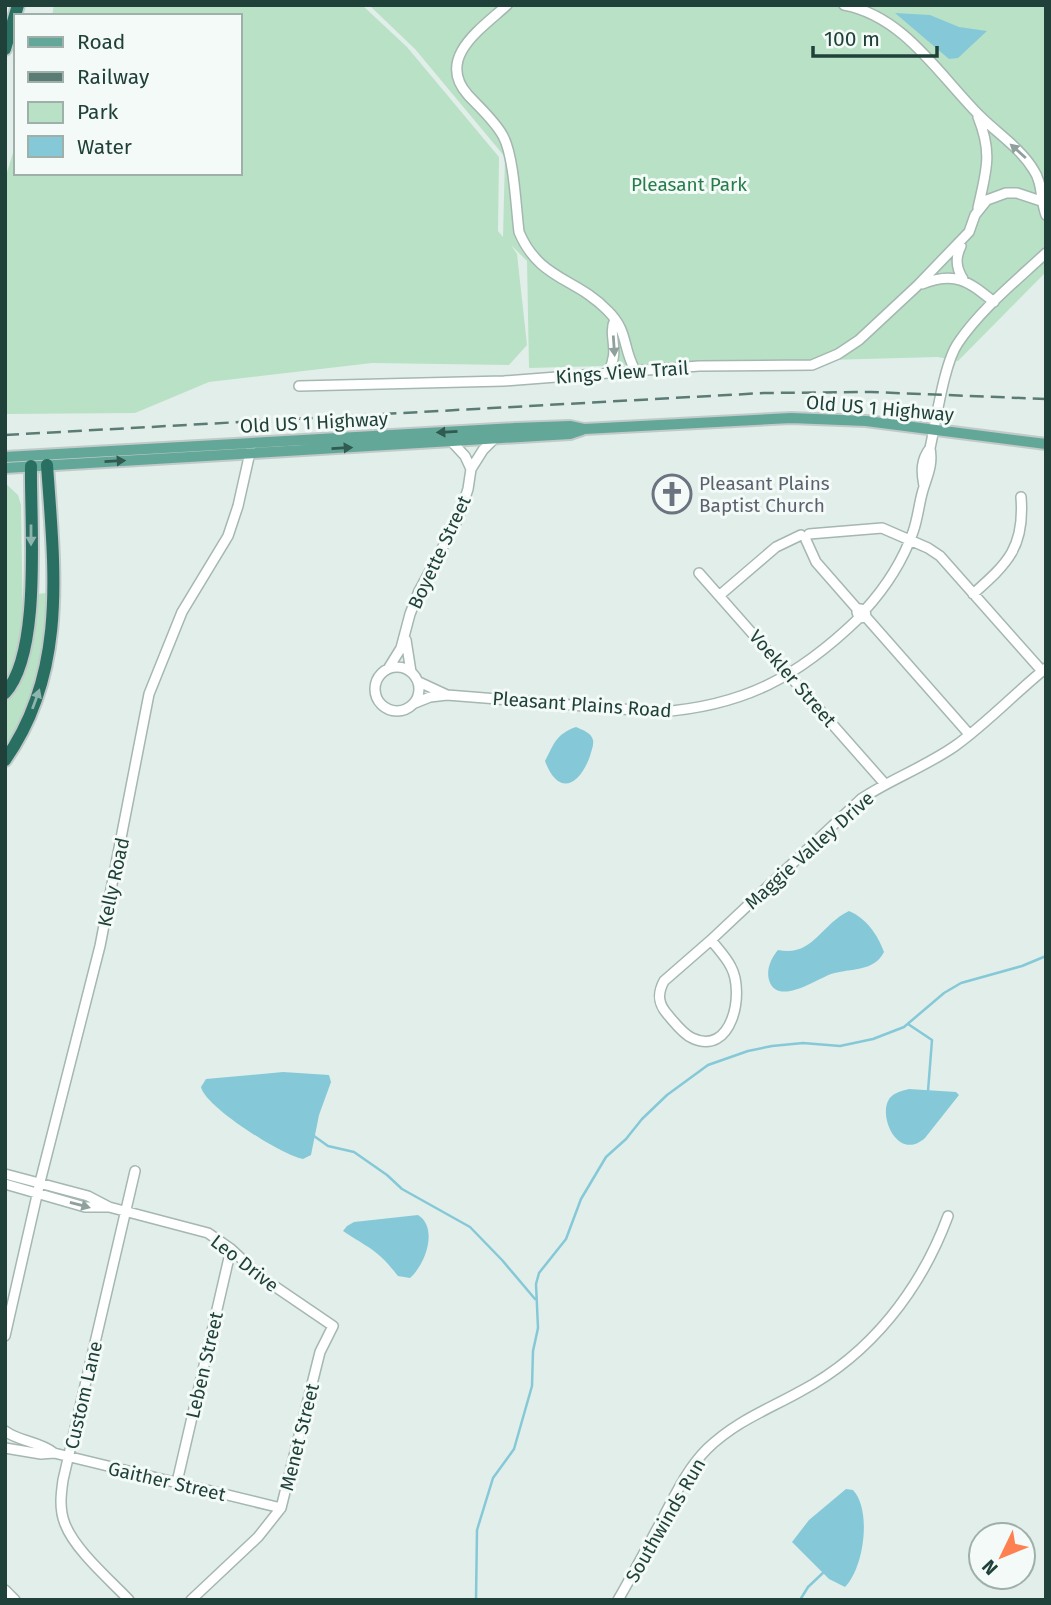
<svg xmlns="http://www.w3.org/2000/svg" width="1051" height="1605" font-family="'Fira Sans',sans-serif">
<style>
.green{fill:#b9e1c5}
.water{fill:#85c9d8}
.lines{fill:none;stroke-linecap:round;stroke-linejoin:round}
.stream{stroke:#85c9d8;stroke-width:2.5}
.minor-casing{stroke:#a4b7b1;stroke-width:12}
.major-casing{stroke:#c1cac8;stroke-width:14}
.highway-casing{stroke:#c1cac8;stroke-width:16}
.minor{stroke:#fff;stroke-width:9}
.major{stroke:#63a798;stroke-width:10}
.highway{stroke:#297063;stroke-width:12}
.rail{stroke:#5b7c74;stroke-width:2.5;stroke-dasharray:14 7;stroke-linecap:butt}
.oneway{fill:#90a09c}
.oneway2{fill:#315a51}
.oneway3{fill:#8eb5ad}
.labels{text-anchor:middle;stroke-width:6;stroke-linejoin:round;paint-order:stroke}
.park-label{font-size:19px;fill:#267c4a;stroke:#f3faf7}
.street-label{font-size:19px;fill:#204139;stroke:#f3faf7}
.worship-label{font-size:19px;fill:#5b616d;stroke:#f3faf7;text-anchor:start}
</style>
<rect width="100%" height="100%" fill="#e2eee9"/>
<path class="green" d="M 54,5 L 362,5 L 407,47 L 499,157 L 498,231 L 503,237 L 505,157 L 415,49 L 369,5 L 1046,5 L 1046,272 L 958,361 L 938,357 L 529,368 L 527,261 L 511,245 L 517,254 L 527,345 L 509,365 L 372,363 L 209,382 L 135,413 L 5,414 L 5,179 L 16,143 L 16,173 L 240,173 L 240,16 L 52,16 Z
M 5,483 L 18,495 L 21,505 L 23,633 L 21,651 L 5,687 Z
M 49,593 L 40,672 L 19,728 L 5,752 L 5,701 L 23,677 L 30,654 L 34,633 L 34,594 Z"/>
<path class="water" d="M 895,13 L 930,15 L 959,27 L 987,31 L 958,58 L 949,59 Z
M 576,727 C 582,730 591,732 593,740 C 594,745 591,752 590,756 C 579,787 558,796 545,761 C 554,744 556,734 576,727 Z
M 849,911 C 866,918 878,935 884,952 C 874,972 851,968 831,974 C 817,979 777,1007 769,980 C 766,970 771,958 778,950 C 813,957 820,925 849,911 Z
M 283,1072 L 329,1075 L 331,1082 L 319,1115 L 311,1155 L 303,1159 C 283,1156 205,1107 201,1087 L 206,1079 Z
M 909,1089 L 956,1092 L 959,1095 L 925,1138 C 896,1164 874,1108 893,1095 C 897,1092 905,1090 909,1089 Z
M 418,1215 C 439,1228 425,1265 410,1278 L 398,1276 C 377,1249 370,1249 343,1231 L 347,1226 L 354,1222 Z
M 846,1489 L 853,1490 C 872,1510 864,1568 845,1587 L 829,1579 L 792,1542 L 809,1520 Z"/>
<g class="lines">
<path class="stream" d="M 908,1024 L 932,1040 L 928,1091
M 314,1136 L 328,1146 L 354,1152 L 387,1175 L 402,1189 L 470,1227 L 502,1260 L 535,1299
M 476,1600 L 477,1530 L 493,1478 L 514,1449 L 532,1386 L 533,1351 L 538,1328 L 536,1284 L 539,1273 L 566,1239 L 581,1199 L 606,1157 L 626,1139 L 642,1119 L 667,1095 L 708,1065 L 748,1051 L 772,1046 L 803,1043 L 840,1046 L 873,1039 L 904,1027 L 944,993 L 961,983 L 1022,966 L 1046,956
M 800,1600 L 808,1587 L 825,1571"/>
<defs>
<path id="minor" d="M 507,5 C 482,28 435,58 468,95 C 480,108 495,121 503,136 C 514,156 516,208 519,232 C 539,280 577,278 608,311 C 629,332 622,347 635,370
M 844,5 C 904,16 939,75 980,116 C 997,133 1020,148 1033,169 C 1043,183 1040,200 1046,215
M 978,117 C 993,154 986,171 978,208
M 961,246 C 955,258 956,268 963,279
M 922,284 C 956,271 968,281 994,302
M 608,372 C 621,349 607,337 615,319
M 299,386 L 504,381 L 699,366 L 812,365 L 838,354 L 859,340 L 917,286 L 969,232 L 975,215 L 987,200 L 1006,193 L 1017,193 L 1041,201
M 452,442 L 465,456 L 471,469
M 924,486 C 921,471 921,460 930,448
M 809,534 L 882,528 L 928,548 L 940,556 L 1042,671
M 806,540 L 816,562 L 858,610
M 699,573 L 885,784
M 973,594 C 1008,563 1025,547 1021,497
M 720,595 L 776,547 L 801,535
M 865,610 L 866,617 L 859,618 L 857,612 L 860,609 L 865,610 C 885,588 903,560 913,532 C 918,518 919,503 923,490 C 928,474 933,464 930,448 C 936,422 944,363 958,343 C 981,309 1016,281 1046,253
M 866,617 L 969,734
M 406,640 L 411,672
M375 689a22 22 0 1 1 44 0a22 22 0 1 1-44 0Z
M 388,669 L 401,648 L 410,614 L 419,591 L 458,519 L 468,489 L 471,469 L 483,450 L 494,439
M 419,682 L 447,695
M 415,703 L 430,697 L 447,695 L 659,712 C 744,706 798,677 859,618
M 711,940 C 718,949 726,957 731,967 C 745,993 732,1057 692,1038 C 683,1034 675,1023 668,1015 C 658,1004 657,994 664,981 L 711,940 L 861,799 C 891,779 925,767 955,746 C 987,723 1015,693 1046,668
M 5,1174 L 88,1196 L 109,1207 L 208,1233 L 231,1249 L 261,1277 L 333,1326 L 320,1352 L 281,1508 L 258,1537 L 191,1600
M 5,1184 L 85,1207 L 109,1207
M 5,1336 L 40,1182 L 100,946 L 149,694 L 182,612 L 228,536 L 238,506 L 251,448
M 5,1431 C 20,1442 39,1441 54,1453
M 5,1448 L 41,1454 L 54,1453 L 281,1508
M 177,1482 L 231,1249
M 5,1590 L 15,1600
M 129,1600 C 109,1579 75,1550 65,1524 C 59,1509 61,1494 63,1480 L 135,1171
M 618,1600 C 634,1572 649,1544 664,1516 C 676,1493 688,1468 707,1449 C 736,1421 767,1410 801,1391 C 871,1354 921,1289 948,1216"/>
<path id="major" d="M 5,457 L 515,428 L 570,426 L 584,429 L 791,418 L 866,421 L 1046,444
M 5,468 L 570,434 L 582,430"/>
<path id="highway" d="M 5,49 L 18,5
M 5,693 C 42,653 30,522 31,466
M 5,760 C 68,671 54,567 47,465"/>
</defs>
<use href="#minor" class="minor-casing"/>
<use href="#major" class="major-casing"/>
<use href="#highway" class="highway-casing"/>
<use href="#minor" class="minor"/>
<use href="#major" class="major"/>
<use href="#highway" class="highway"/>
<path class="rail" d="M 5,435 L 764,393 L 871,392 L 1046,399"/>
</g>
<defs><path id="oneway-solid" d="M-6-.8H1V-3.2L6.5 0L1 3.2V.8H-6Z" transform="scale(1.75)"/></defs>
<g class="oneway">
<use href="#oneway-solid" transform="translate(1018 151) rotate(-138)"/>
<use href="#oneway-solid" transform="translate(614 346) rotate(86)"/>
<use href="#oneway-solid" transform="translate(80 1205) rotate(15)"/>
</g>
<g class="oneway2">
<use href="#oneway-solid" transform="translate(447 432) rotate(177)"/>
<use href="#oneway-solid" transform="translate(342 448) rotate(-3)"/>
<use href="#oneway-solid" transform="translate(115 461) rotate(-3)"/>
</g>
<g class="oneway3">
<use href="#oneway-solid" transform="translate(31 535) rotate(90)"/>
<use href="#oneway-solid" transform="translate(36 699) rotate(-70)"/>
</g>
<defs>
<symbol id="church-ring" viewBox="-11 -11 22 22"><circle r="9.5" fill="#f3faf7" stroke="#6b7280" stroke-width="1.5"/><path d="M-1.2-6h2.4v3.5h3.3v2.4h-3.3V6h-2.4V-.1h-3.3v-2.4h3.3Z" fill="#6b7280"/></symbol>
</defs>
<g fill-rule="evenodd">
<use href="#church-ring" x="650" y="472" width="44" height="44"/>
</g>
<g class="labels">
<g class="park-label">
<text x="689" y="191">Pleasant Park</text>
</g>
<g class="street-label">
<text transform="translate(622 372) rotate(-4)" y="7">Kings View Trail</text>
<text transform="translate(880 408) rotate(5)" y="7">Old US 1 Highway</text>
<text transform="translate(314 422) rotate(-3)" y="7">Old US 1 Highway</text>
<text transform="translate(439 552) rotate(-65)" y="7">Boyette Street</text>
<text transform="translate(793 678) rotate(49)" y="7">Voekler Street</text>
<text transform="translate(582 704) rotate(4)" y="7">Pleasant Plains Road</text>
<text transform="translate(809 850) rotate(-42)" y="7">Maggie Valley Drive</text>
<text transform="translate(113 882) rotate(-78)" y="7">Kelly Road</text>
<text transform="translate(245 1263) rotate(38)" y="7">Leo Drive</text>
<text transform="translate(204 1365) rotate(-77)" y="7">Leben Street</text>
<text transform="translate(83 1395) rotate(-77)" y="7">Custom Lane</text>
<text transform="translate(299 1437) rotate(-76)" y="7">Menet Street</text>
<text transform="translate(167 1481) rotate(13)" y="7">Gaither Street</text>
<text transform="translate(665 1520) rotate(-60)" y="7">Southwinds Run</text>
</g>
<g class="worship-label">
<text x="699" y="490">Pleasant Plains<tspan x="699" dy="22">Baptist Church</tspan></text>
</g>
</g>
<rect width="1051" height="1605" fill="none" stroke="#204139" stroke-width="14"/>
<rect x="14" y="14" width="228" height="161" fill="#f3faf7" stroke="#9fb0ab" stroke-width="2"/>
<rect x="28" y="37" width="35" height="10" fill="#63a798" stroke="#9fb0ab" stroke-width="2"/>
<text x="77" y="49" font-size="21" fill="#204139">Road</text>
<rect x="28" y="72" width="35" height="10" fill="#5b7c74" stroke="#9fb0ab" stroke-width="2"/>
<text x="77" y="84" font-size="21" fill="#204139">Railway</text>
<rect x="28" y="102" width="35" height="21" fill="#b9e1c5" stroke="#9fb0ab" stroke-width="2"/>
<text x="77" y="119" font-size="21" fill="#204139">Park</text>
<rect x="28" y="136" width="35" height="21" fill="#85c9d8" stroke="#9fb0ab" stroke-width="2"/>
<text x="77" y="154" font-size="21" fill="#204139">Water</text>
<g transform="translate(1002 1556) rotate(227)"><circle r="33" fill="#f3faf7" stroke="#9fb0ab" stroke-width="2"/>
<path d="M0-5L12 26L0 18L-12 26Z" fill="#fe7f50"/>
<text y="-10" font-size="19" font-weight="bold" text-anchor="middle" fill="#204139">N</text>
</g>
<path d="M813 46v10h124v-10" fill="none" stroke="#204139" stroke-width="3.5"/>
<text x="824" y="46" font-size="21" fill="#204139" stroke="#f3faf7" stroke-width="5" paint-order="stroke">100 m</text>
</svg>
